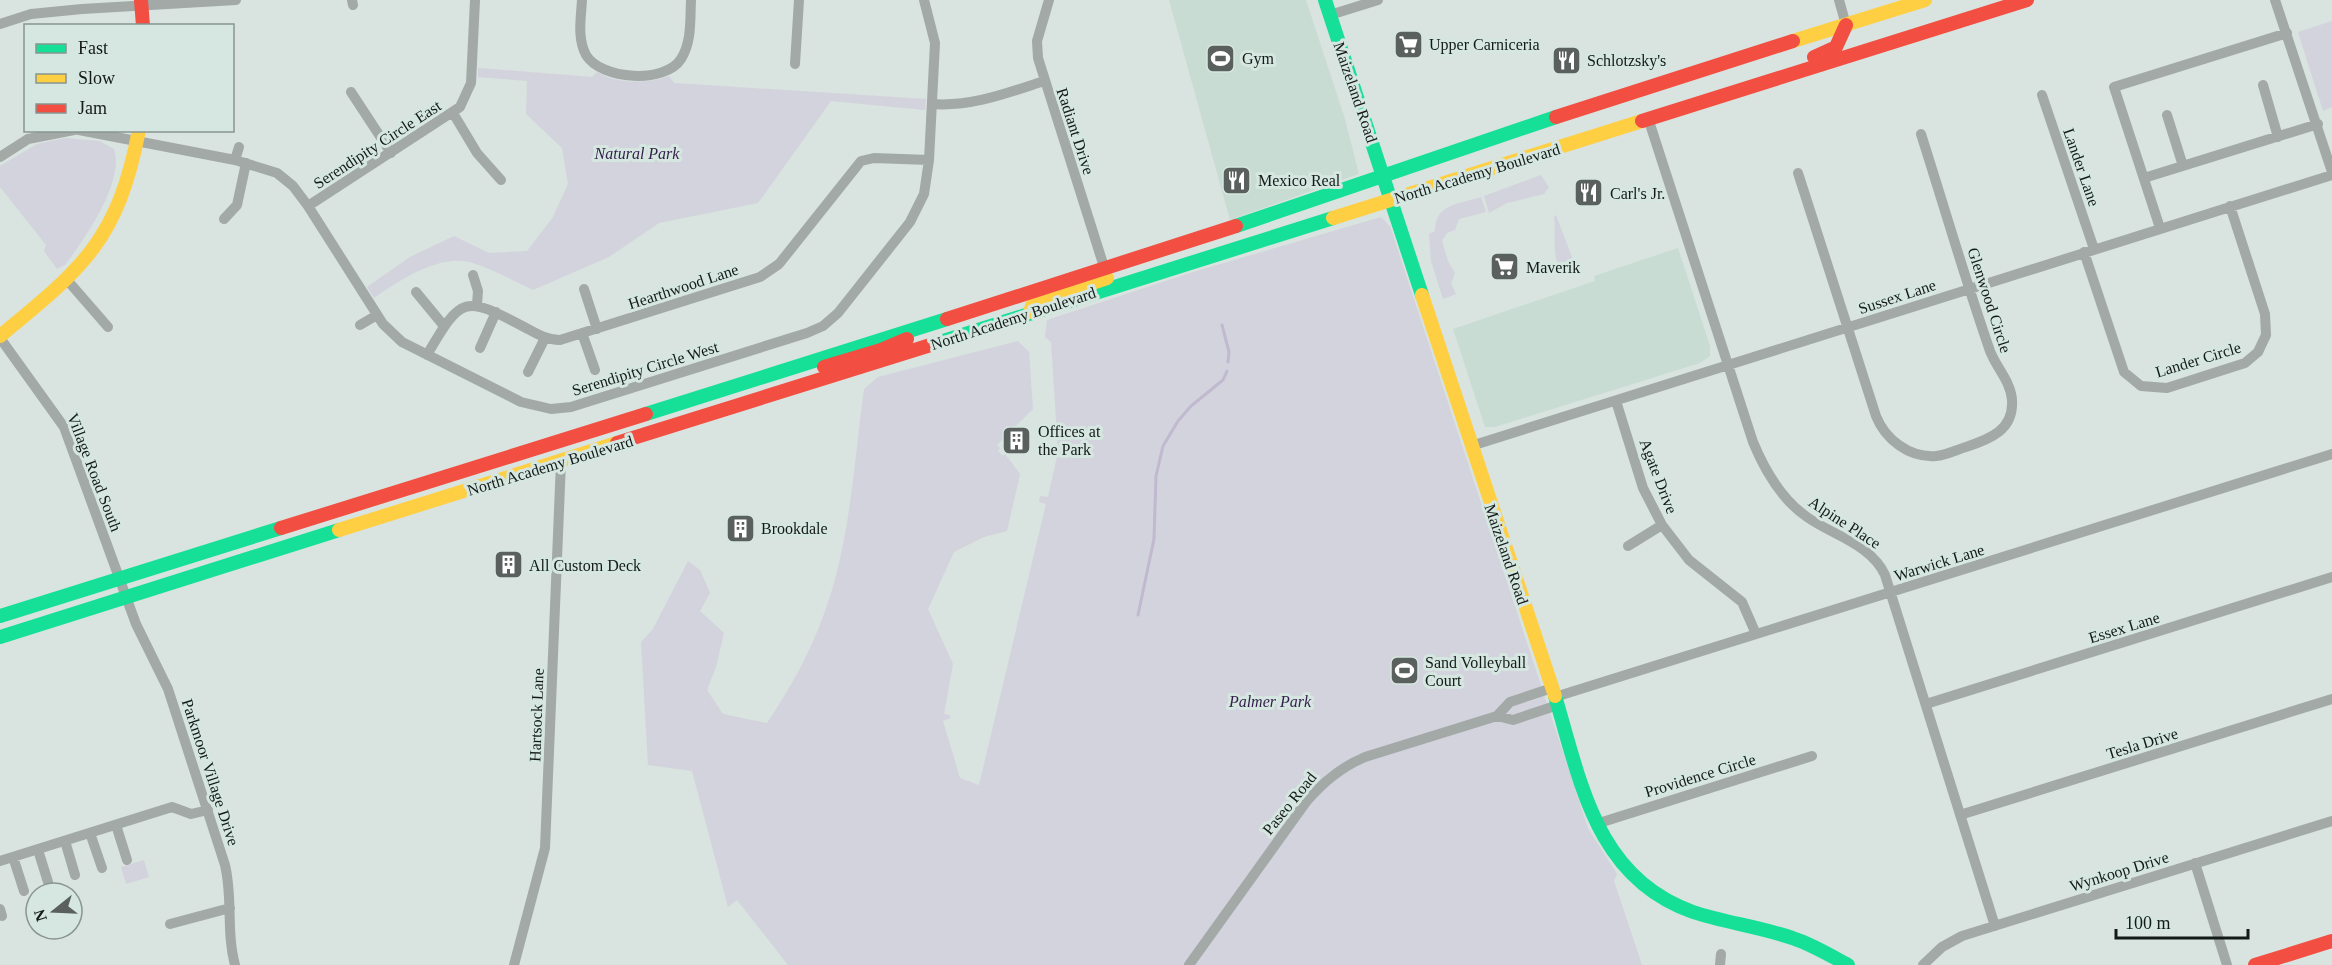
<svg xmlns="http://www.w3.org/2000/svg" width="2332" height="965" font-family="Georgia,serif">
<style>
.built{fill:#c9dcd4}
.green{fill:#d3d3dd}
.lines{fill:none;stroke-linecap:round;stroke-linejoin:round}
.stream{stroke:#c0b9d0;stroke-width:3}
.street{stroke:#a2a9a7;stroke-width:10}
.fast{stroke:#16e098;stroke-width:14}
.slow{stroke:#ffcf43;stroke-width:14}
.jam{stroke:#f24e42;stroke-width:14}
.labels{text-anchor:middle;stroke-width:6;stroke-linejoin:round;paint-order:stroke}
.poi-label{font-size:16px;fill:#141a18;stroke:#d5e7e0;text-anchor:start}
.street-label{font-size:16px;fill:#141a18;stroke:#d5e7e0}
.park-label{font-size:16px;font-style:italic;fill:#331e4a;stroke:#d5e7e0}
</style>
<rect width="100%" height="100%" fill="#d9e3df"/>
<path class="built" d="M 1169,0 L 1306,0 L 1345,119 L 1359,174 L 1230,220 Z
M 1678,248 L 1710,346 L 1710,356 L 1700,363 L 1495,427 L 1485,427 L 1453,329 L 1595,281 L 1594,276 Z"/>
<path class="green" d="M 2332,21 L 2332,107 L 2323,111 L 2298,32 Z
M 478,68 L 592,77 L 597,72 C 615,84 649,84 669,76 L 674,83 L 926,99 L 925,110 L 831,101 L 758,203 L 659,223 L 609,257 L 533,290 C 513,281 493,269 473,263 C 440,253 400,280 374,298 L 367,287 L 410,257 L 454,236 L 489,253 L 527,251 L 553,217 L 568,184 L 562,148 L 526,114 L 527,81 L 478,77 Z
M 65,138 L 99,141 L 114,149 C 125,182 84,240 65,265 L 57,269 L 44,251 L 46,245 L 0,187 L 0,166 L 37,144 Z
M 1541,175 L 1549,187 L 1544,194 L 1507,203 L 1489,213 L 1484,196 Z
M 1481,197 L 1486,212 L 1459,219 L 1455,230 L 1447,233 L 1442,241 L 1448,261 L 1455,273 L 1451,283 L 1456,294 L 1443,299 L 1431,261 L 1429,234 L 1435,231 C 1435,204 1459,204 1481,197 Z
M 1556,215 L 1575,265 L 1573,271 L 1567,274 C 1549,266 1557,233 1554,217 Z
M 1381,217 L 1390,226 L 1588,828 L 1617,874 L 1614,881 L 1642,965 L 788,965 L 737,900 L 728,907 L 692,771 L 648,765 L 641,642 L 653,629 L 688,561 L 700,570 L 710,593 L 700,611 L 724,633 L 716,667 L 707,690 L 723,714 L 767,723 C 790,689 810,653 824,614 C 850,544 854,463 864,389 L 878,377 L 1018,341 L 1029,352 L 1033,409 L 997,445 L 1000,448 L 998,451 L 1003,456 L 1005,454 L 1020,474 L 1007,531 L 984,537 L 954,552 L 928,609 L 953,664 L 944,714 L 950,715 L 950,718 L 943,721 L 960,778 L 979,785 L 1046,504 L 1039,502 L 1040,496 L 1048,497 L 1058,452 L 1051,342 L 1045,337 L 1047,320 L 1193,272 Z
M 144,860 L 149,877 L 126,884 L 121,867 Z"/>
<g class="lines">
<path class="stream" d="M 1222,325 L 1229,352 L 1228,362
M 1138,615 L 1154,539 L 1156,476 L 1163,446 L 1178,421 L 1191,406 L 1223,380 L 1227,371"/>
<path class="street" d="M 352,0 L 353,5
M 582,0 C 581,18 577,38 586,55 C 601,80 665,84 681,59 C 692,42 690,19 691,0
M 1049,0 L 1037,41 L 1038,58 L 1105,270
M 1839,0 L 1846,25
M 2275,0 L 2332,172
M 1330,15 L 1378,0
M 0,24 L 31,14 L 82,9 L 236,0
M 795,64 L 799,0
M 2263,85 L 2278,137
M 351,92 L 391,153
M 2042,95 L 2094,249
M 932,104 C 971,107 1007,93 1044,81
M 453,113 L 477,153 L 501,180
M 2167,115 L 2183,166
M 1648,118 L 1753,442 C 1765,471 1781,499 1807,517 C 1832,535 1871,544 1885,575 L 1995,926
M 79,130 L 235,160 L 277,173 L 293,186 L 308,206 L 383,324 L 402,342 L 521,402 L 551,409 L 571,407 L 807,333 L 823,326 L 838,313 L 910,222 L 924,194 L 929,160 L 935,43 L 924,0
M 0,157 L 28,139 L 74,130
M 235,160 L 239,147
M 1798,173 L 1876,416 C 1885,439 1909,458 1936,456 C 1946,455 1956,450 1966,447 C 1990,439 2014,430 2012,400 C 2011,382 1996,367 1990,351 C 1965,279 1944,206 1921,134
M 2144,178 L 2318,124
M 308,206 L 460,107 L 471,83 L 475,0
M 224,219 L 237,205 L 246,163
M 2160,228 L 2114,87 L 2287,33
M 2084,252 L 2124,372 L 2141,386 L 2167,388 L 2245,363 L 2258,352 L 2266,335 L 2265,314 L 2230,206
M 473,275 L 478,291 L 477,305
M 68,281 L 108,327
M 584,289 L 597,329
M 416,292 L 444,326
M 360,325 L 377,315
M 582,333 L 595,370
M 0,338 L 64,427 L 136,624 L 168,689 L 225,865 C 233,898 226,932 235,965
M 480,348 L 496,312
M 427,355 C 462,295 464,295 526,328 C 537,334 547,340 560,340 L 760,277 L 779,264 L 861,161 L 874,158 L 929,160
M 528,372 L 545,338
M 1616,401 L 1643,488 L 1662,525 L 1689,560 L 1742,602 L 1756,634
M 1471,446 L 2332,175
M 1628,546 L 1662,525
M 1555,697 L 2332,454
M 1926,704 L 2332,577
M 1497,716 L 1513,720 L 1558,705
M 1960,815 L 2332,699
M 1596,824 L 1812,756
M 116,825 L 127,860
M 90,833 L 102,868
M 65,841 L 75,875
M 38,850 L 48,882
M 13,857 L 24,891
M 0,861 L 172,807 L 191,814 L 208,810
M 2195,863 L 2227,965
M 0,909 L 2,916
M 170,924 L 230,908
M 514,965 L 545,848 L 561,462
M 1189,965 L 1306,802 C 1323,782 1341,767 1365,757 L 1497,716 L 1510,702 L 1552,688
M 1720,965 L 1721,954
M 1923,965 L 1942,947 L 1962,936 L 2332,821"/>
<path class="fast" d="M 1325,0 L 1422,295
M 1236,226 L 1556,117
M 937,343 L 1333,218
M 646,414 L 947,319
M 0,616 L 281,528
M 0,637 L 339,530
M 1555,696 C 1581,783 1596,878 1693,912 C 1726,923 1762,927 1795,939 C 1813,945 1831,956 1848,965"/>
<path class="slow" d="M 1793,41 L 1925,0
M 1333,218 L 1642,121
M 1422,295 L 1555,696
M 1030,312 L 1032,306 L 1041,300 L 1107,278
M 0,336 C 83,268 118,240 139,130
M 339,530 L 617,443"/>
<path class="jam" d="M 141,0 L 143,26
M 1814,57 L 1836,47 L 1846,25
M 1556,117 L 1793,41
M 1642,121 L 2027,0
M 947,319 L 1236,226
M 824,367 L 881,350 L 907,339
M 617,443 L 937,343
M 281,528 L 646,414
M 2255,965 L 2332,941"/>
</g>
<defs>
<symbol id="supermarket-square" viewBox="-11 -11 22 22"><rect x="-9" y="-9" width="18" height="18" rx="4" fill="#59605e" stroke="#d5e7e0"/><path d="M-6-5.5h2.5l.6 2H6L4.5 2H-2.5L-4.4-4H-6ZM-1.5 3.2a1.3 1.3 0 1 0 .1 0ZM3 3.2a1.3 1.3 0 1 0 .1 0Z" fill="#fff"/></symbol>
<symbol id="stadium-square" viewBox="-11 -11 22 22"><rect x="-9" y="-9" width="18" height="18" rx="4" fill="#59605e" stroke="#d5e7e0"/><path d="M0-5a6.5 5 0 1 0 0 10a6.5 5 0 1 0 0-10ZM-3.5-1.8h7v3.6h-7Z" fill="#fff"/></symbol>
<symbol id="restaurant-square" viewBox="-11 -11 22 22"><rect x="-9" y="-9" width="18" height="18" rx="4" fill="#59605e" stroke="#d5e7e0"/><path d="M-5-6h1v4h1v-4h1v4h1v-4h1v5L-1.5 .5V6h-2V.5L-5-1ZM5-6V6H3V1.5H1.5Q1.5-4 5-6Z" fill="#fff"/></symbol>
<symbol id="building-square" viewBox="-11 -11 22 22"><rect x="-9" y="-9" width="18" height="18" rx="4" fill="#59605e" stroke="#d5e7e0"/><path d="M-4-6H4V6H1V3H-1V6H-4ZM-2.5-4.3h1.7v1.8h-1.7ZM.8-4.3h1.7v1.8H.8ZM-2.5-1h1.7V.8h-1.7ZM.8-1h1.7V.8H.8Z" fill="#fff"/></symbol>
</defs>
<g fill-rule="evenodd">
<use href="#supermarket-square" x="1392" y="28" width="33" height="33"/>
<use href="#stadium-square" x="1204" y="42" width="33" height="33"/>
<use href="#restaurant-square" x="1550" y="44" width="33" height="33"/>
<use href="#restaurant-square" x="1220" y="164" width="33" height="33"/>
<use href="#restaurant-square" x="1572" y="176" width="33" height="33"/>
<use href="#supermarket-square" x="1488" y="250" width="33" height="33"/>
<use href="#building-square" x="1000" y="424" width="33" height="33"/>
<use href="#building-square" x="724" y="512" width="33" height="33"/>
<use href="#building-square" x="492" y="548" width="33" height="33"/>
<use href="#stadium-square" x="1388" y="654" width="33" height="33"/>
</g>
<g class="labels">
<g class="poi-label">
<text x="1429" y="50">Upper Carniceria</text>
<text x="1242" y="64">Gym</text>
<text x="1587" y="66">Schlotzsky's</text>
<text x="1258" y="186">Mexico Real</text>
<text x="1610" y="199">Carl's Jr.</text>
<text x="1526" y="273">Maverik</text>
<text x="1038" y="437">Offices at<tspan x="1038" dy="18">the Park</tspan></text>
<text x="761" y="534">Brookdale</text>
<text x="529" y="571">All Custom Deck</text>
<text x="1425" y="668">Sand Volleyball<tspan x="1425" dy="18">Court</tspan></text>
</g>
<g class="street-label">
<text transform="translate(1356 92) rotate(71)" y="6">Maizeland Road</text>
<text transform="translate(1076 131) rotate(72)" y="6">Radiant Drive</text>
<text transform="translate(377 144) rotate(-33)" y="6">Serendipity Circle East</text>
<text transform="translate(2082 167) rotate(71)" y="6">Lander Lane</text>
<text transform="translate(1477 173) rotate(-17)" y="6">North Academy Boulevard</text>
<text transform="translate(683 286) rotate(-18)" y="6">Hearthwood Lane</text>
<text transform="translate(1897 296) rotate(-18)" y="6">Sussex Lane</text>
<text transform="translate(1990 300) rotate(72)" y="6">Glenwood Circle</text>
<text transform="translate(1013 318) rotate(-18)" y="6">North Academy Boulevard</text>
<text transform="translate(2198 359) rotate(-17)" y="6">Lander Circle</text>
<text transform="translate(645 368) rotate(-17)" y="6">Serendipity Circle West</text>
<text transform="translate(550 465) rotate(-17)" y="6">North Academy Boulevard</text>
<text transform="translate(95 472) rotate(69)" y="6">Village Road South</text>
<text transform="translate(1659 476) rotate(69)" y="6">Agate Drive</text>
<text transform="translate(1845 522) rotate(33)" y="6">Alpine Place</text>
<text transform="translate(1507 554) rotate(71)" y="6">Maizeland Road</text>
<text transform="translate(1939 562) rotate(-17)" y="6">Warwick Lane</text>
<text transform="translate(2124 627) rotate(-17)" y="6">Essex Lane</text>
<text transform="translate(536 715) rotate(-88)" y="6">Hartsock Lane</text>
<text transform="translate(2142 743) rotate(-17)" y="6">Tesla Drive</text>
<text transform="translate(211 772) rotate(72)" y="6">Parkmoor Village Drive</text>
<text transform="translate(1700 775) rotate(-17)" y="6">Providence Circle</text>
<text transform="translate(1289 803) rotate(-51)" y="6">Paseo Road</text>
<text transform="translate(2119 871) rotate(-17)" y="6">Wynkoop Drive</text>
</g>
<g class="park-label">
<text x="637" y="159">Natural Park</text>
<text x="1270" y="707">Palmer Park</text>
</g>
</g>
<rect x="24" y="24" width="210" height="108" fill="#d5e7e0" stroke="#889590" stroke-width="1.5"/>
<rect x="36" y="44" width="30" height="9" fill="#16e098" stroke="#889590" stroke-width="1.5"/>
<text x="78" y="54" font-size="18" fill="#141a18">Fast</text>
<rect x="36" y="74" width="30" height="9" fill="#ffcf43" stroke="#889590" stroke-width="1.5"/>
<text x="78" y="84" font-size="18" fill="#141a18">Slow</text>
<rect x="36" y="104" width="30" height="9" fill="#f24e42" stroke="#889590" stroke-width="1.5"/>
<text x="78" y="114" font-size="18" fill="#141a18">Jam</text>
<g transform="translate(54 911) rotate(252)"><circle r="28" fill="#d5e7e0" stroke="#889590" stroke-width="1.5"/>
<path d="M0-4.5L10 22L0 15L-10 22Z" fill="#59605e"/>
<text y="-9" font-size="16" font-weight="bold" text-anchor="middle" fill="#141a18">N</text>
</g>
<path d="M2116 929v9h132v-9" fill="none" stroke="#141a18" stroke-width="3"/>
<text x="2125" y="929" font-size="18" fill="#141a18" stroke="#d5e7e0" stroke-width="4.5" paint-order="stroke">100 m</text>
</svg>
